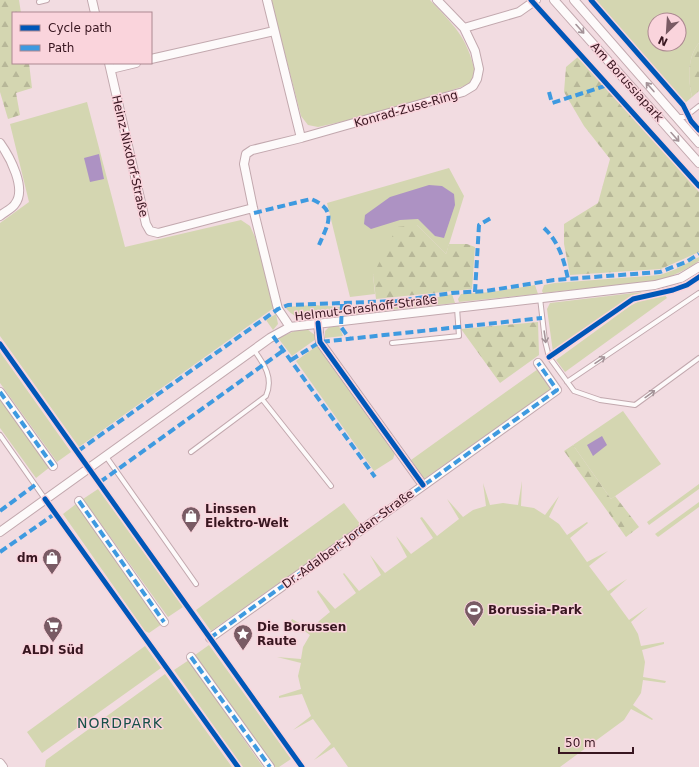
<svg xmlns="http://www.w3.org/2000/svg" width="699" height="767" font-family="'DejaVu Sans',sans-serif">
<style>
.grass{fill:#d4d6b1;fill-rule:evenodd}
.forest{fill:url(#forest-firs)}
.water{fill:#ad92c3}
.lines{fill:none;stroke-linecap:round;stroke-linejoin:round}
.lane-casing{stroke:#c2a8ae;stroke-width:6}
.street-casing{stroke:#c2a8ae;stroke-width:10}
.lane{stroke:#fdfafa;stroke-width:4}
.street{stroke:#fdfafa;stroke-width:8}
.quiet{stroke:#3e9ae0;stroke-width:4;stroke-dasharray:8 4;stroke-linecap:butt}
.cycleway-casing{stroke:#fad4dc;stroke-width:8}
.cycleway{stroke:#0057b8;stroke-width:5}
.oneway{stroke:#a49398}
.labels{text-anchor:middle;stroke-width:3;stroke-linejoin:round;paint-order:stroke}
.street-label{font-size:12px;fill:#381620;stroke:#fad4dc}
.poi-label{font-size:12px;font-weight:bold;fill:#381620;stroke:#fad4dc;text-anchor:start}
.quarter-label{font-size:14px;letter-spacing:1px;fill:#175149;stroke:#fad4dc}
</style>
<defs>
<pattern id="forest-firs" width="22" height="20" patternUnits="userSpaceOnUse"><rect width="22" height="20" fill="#d4d6b1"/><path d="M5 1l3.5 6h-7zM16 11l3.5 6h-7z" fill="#b7b798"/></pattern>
</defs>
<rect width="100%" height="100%" fill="#f2dce1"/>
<path class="grass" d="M 271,0 L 430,0 C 454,26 466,35 475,71 L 470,84 L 389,111 L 318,127 L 308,125 L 301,116 Z
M 591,0 L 699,0 L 699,43 C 687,57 688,80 692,97 L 683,105 ZM 655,20 L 679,20 L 679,44 L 655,44 Z
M 87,102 L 125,247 L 241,220 L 250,226 L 255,237 L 275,307 L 79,447 L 0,336 L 0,223 L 29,202 L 10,124 Z
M 449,168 L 464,196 L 446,254 L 417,225 L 373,275 L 375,294 L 350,297 L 327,203 Z
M 699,257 L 699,261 C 686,270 673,276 658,281 L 543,293 L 542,291 L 544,285 L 555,283 L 660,275 L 676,269 Z
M 535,285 L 538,294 L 459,302 L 458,299 L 461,294 L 492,292 Z
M 642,292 L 553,352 L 547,309 L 550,303 Z
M 452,294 L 455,303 L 345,315 L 347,307 L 425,300 Z
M 665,295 L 667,298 L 565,372 L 556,360 L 630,306 L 643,299 Z
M 314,305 L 340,307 L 339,315 C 318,318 300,326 285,307 Z
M 276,314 L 278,324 L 273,330 L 266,320 Z
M 330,326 L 339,326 L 343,336 L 325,338 L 325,331 Z
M 307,329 L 316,336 L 316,339 L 292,356 L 278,338 L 297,330 Z
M 318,345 L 395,453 L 393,459 L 374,471 L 296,361 Z
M 0,352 L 71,452 L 57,462 L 0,383 Z
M 538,369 L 551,389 L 424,479 L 411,460 Z
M 0,398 L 50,467 L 36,478 L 0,428 Z
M 623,411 L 661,464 L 611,499 L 573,445 Z
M 522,481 L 521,506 L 534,508 L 545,515 L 559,496 L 549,517 L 559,524 L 567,535 L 587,522 L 588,523 L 570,538 L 587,562 L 608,551 L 589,566 L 608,591 L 627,579 L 610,594 L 629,620 L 648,607 L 631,622 L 638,634 L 641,646 L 664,642 L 664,644 L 642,650 L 645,662 L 643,677 L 666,681 L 665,683 L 643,680 L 641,693 L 633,705 L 653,719 L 652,720 L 631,709 L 624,720 L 560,767 L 348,767 L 334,747 L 314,760 L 331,744 L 313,719 L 293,730 L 311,716 L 302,694 L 279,698 L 279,696 L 301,689 L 298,676 L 301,663 L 277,657 L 301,659 L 303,647 L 310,635 L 291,621 L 292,619 L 313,631 L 319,621 L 330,612 L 317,592 L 318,590 L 335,609 L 356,593 L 343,574 L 344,573 L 359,591 L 381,575 L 370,555 L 385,573 L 407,557 L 396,536 L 411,554 L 433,538 L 420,518 L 422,517 L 437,536 L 459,519 L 447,499 L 463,517 L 473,510 L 486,506 L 483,483 L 490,505 L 503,503 L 518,505 Z
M 699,484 L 699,489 L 649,525 L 647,522 Z
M 98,489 L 183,607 L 168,617 L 83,499 Z
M 699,502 L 699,507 L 658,537 L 655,534 Z
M 344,503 L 361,525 L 211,631 L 196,610 Z
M 76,504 L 162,624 L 149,633 L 145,631 L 63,514 Z
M 209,645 L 291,759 L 279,767 L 275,767 L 195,655 Z
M 145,646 L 161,668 L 42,753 L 27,732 Z
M 189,660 L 263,767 L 243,767 L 174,670 Z
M 165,674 L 232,767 L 45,767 L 46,760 Z"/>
<path class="forest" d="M 0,0 L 19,0 L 21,13 L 13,13 L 13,63 L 29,63 L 32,88 L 16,93 L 20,115 L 8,119 L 0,92 Z
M 699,43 L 699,91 L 692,97 C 688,80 687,57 699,43 Z
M 579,56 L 699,192 L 699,252 L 661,269 L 570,275 L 564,244 L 564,224 L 598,203 L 610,159 L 584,126 L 564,92 L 566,67 Z
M 417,225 L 446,254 L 449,244 L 467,244 L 475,247 L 472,289 L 376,299 L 373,275 L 397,227 Z
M 538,322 L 539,355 L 500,383 L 461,329 Z
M 573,445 L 611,499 L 615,496 L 639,527 L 626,537 L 564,451 Z"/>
<path class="water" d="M 99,154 L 104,179 L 90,182 L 84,158 Z
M 429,185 L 442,186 L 454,194 L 455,205 L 444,238 L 435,236 L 418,219 L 400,220 L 371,229 L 364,224 L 365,215 L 390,197 Z
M 602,436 L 607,445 L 593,456 L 587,445 Z"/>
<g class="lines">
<defs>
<path id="lane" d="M 39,2 L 47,0
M 678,117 L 685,117 L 699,106
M 540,298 L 545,341 L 549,357 L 574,391 L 600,400 L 635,405 L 699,358
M 392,343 L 459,336 L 457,308
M 567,382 L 699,293
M 262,399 L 331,486
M 0,435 L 45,499
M 191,452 L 266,396 C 274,378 264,364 254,350
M 105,455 L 196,584"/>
<path id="street" d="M 92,0 L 95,13
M 267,0 L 301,138 L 463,92 L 473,86 L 477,79 L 479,69 L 475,51 L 464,28 L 437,0
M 554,0 L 699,163
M 574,0 L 699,143
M 464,28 L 519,12 L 536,0
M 151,59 L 274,31
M 109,63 L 146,224 L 150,231 L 158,233 L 253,208
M 111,69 L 136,63
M 0,143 C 10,157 27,189 15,204 C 12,209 4,212 0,216
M 318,323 L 320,342 L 423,485
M 290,327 L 278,309 L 253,208 L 244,164 L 246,154 L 252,150 L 301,138
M 0,392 L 53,466
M 79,501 L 164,622
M 0,532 L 270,338 L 290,327 L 655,285 L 681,278 L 699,267
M 210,638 L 557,390 L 538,363
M 191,657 L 270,767
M 0,763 L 3,767"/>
</defs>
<use href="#lane" class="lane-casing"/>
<use href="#street" class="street-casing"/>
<use href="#lane" class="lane"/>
<use href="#street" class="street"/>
<path class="quiet" d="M 549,92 L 552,103 L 608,85
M 254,213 L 311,199 C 338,210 328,224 319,245
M 544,228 C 559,242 564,260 568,279
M 475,292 L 479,225 L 491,218
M 342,304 L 341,327 L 349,338
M 273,336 L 375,477
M 291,360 L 320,342 L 542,318
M 0,392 L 53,466
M 78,451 L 278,309 L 288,305 L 397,301 L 452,293 L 486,291 L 554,280 L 660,272 L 686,262 L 699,254
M 100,482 L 284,350
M 79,501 L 164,622
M 0,511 L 35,485
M 0,552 L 56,513
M 210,638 L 557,390 L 538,363
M 191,657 L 270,767"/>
<defs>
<path id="cycleway" d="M 531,0 L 699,186
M 591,0 L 683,105 L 691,121 L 699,130
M 318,323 L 320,342 L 423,485
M 0,344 L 302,767
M 549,357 L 633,299 L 673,290 L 687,285 L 699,277
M 45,499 L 238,767"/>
</defs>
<use href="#cycleway" class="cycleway-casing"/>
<use href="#cycleway" class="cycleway"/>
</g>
<defs><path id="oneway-shaft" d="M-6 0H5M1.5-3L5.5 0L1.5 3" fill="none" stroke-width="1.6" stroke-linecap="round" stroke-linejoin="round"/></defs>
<g class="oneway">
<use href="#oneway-shaft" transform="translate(580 29) rotate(48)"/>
<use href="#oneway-shaft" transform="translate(650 87) rotate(-131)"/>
<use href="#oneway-shaft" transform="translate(675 137) rotate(48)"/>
<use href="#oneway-shaft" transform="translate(545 337) rotate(82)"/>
<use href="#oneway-shaft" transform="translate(600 360) rotate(-34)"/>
<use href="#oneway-shaft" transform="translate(650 394) rotate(-36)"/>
</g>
<defs>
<symbol id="shop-pin" viewBox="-11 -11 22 30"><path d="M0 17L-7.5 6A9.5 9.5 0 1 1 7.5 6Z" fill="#795b64" stroke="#fad4dc"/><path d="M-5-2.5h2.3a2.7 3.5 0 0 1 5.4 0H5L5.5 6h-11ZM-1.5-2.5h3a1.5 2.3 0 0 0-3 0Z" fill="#fff"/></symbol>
<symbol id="stadium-pin" viewBox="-11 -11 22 30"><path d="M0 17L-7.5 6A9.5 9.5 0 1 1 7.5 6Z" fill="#795b64" stroke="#fad4dc"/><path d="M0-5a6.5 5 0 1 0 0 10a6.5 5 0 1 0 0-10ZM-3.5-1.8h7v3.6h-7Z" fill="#fff"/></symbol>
<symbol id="supermarket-pin" viewBox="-11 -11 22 30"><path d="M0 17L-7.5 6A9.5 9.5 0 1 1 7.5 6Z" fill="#795b64" stroke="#fad4dc"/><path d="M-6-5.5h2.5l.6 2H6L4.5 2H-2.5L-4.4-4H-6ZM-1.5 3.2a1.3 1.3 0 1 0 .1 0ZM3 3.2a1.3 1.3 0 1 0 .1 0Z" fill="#fff"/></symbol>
<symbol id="sight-pin" viewBox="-11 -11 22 30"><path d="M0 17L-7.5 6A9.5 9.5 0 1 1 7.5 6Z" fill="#795b64" stroke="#fad4dc"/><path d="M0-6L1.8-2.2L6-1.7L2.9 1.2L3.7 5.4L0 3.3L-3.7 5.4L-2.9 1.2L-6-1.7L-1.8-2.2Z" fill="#fff"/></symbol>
</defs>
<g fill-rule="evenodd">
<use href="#shop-pin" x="180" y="505" width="22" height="30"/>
<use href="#shop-pin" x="41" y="547" width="22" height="30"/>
<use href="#stadium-pin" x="463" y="599" width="22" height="30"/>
<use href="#supermarket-pin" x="42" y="615" width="22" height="30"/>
<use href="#sight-pin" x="232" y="623" width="22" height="30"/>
</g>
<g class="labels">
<g class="street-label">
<text transform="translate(627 82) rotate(48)" y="4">Am Borussiapark</text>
<text transform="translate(406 109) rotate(-16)" y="4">Konrad-Zuse-Ring</text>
<text transform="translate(130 156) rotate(77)" y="4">Heinz-Nixdorf-Straße</text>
<text transform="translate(366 308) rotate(-7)" y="4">Helmut-Grashoff-Straße</text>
<text transform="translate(348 539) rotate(-36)" y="4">Dr.-Adalbert-Jordan-Straße</text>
</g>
<g class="poi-label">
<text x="205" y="513">Linssen<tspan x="205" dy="14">Elektro-Welt</tspan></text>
<text x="38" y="562" text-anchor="end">dm</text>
<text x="488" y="614">Borussia-Park</text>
<text x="257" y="631">Die Borussen<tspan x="257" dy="14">Raute</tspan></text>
<text x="53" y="654" text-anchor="middle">ALDI Süd</text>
</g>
<g class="quarter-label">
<text x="120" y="728">NORDPARK</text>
</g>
</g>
<rect x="12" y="12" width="140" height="52" fill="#fad4dc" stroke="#ac8891"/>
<rect x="20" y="25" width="20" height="6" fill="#0057b8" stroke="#ac8891"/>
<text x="48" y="32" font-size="12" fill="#381620">Cycle path</text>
<rect x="20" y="45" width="20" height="6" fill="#3e9ae0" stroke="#ac8891"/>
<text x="48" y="52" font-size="12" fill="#381620">Path</text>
<g transform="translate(667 32) rotate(205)"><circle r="19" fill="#fad4dc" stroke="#ac8891"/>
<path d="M0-3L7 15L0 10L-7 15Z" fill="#795b64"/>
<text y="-6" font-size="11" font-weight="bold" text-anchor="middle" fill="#381620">N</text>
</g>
<path d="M559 747v6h74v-6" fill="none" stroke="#381620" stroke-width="2"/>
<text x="565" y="747" font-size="12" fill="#381620" stroke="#fad4dc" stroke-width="3" paint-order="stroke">50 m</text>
</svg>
